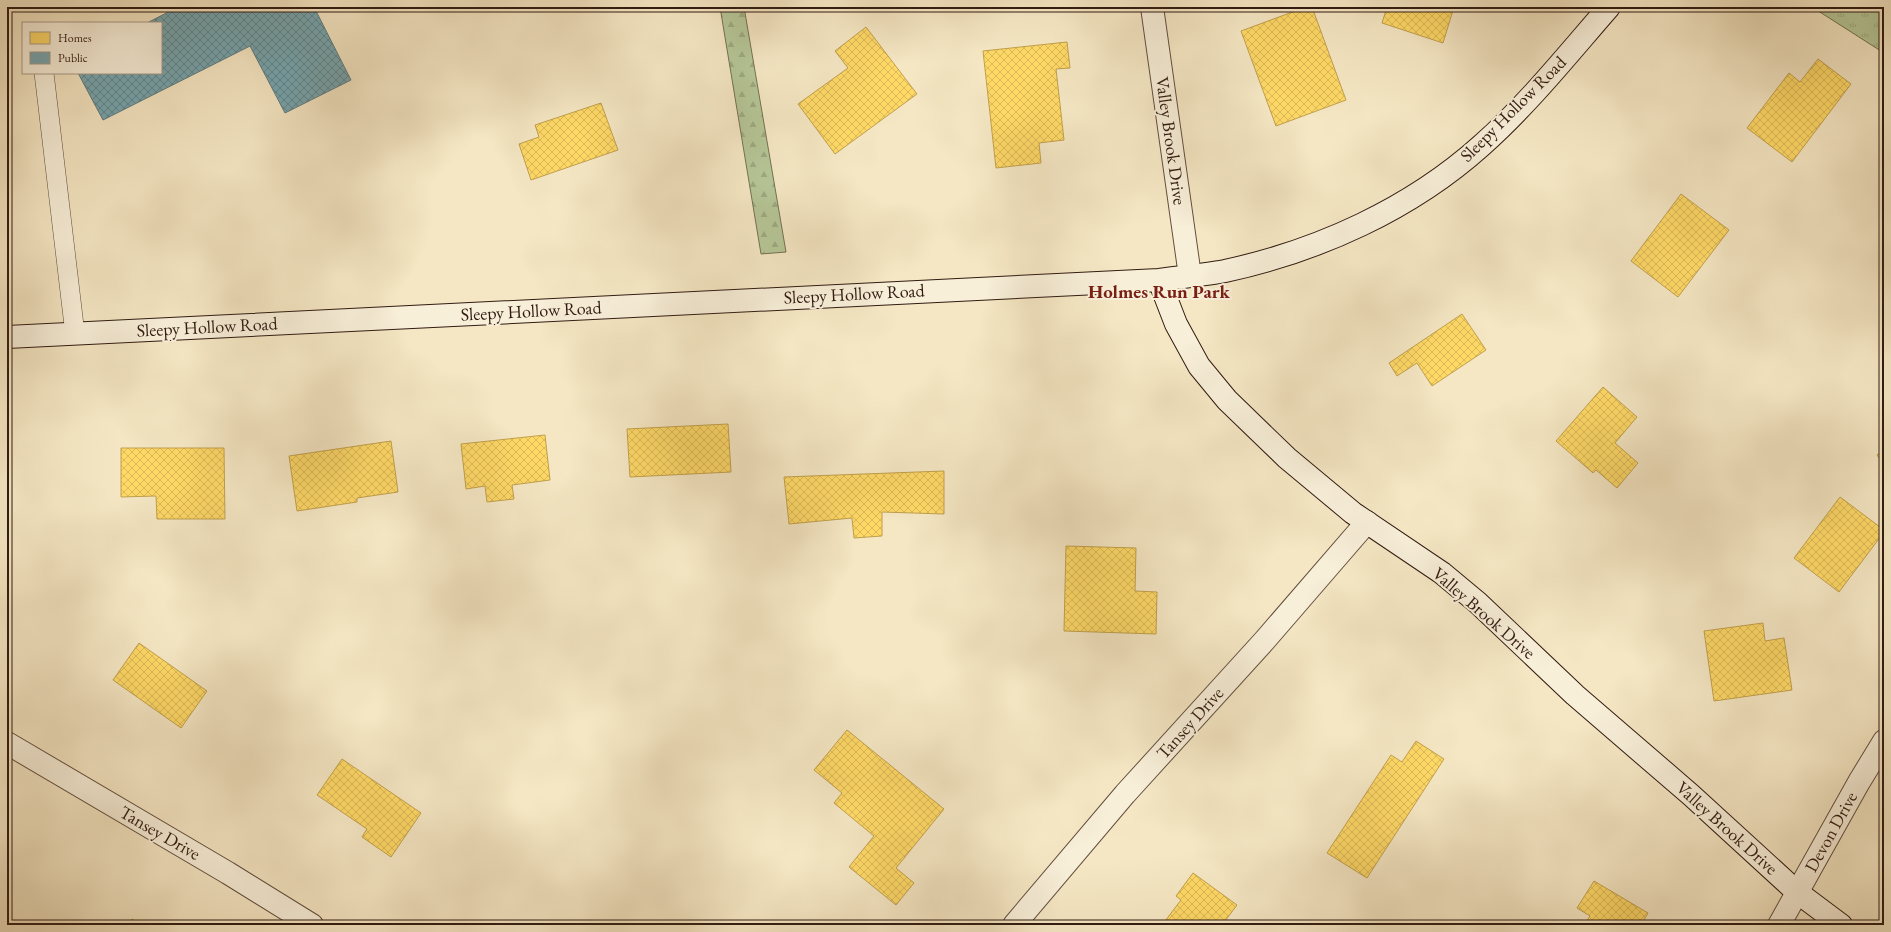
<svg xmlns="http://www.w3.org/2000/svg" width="1891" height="932" font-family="'EB Garamond',serif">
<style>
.forest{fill:url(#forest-firs);stroke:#747154}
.park{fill:url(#park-tufts);stroke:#747154}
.homes{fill:url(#homes-cross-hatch);stroke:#c1a04c}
.public{fill:url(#public-cross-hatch);stroke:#617c80}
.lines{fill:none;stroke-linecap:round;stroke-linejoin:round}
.lane-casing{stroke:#624e3e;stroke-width:20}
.street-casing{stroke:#624e3e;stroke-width:24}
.secondary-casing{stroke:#311b11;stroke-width:24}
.lane{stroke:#f8efd9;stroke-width:19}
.street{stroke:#f8efd9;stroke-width:22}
.secondary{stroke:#f8efd9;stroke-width:22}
.labels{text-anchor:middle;stroke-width:4;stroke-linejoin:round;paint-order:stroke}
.street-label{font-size:18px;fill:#311b11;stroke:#f8efd9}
.neighbourhood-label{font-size:19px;font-weight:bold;fill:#7a1f14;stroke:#f8efd9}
</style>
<defs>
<pattern id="forest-firs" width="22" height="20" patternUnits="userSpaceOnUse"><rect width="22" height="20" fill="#b6c798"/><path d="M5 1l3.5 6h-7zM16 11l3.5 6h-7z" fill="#9daa82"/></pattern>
<pattern id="park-tufts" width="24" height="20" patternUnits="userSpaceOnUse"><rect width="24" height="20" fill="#b6c798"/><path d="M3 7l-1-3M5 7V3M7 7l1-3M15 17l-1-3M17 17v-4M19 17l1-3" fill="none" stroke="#9daa82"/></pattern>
<pattern id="homes-cross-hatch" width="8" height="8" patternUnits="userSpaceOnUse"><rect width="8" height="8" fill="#ffd966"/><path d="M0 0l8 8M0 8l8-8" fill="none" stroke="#dbba57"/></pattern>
<pattern id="public-cross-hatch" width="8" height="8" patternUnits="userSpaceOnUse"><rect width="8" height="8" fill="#76a5af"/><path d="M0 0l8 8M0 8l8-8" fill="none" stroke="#61868d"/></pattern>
</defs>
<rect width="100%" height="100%" fill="#f5e7c4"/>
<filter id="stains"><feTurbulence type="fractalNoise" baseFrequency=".005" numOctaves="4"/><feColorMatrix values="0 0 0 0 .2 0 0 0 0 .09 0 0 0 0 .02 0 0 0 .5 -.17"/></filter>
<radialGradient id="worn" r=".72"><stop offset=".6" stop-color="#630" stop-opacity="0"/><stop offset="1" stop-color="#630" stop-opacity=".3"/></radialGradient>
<path class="forest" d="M 720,7 L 744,7 L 786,252 L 761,254 Z"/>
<path class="park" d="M 1812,7 L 1884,7 L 1884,53 Z"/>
<path class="homes" d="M 1306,7 L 1312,7 L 1346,100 L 1276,126 L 1241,31 Z
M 1387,7 L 1454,7 L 1443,43 L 1382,23 Z
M 866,27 L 917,94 L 835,154 L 798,104 L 848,68 L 835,51 Z
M 1067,42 L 1070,68 L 1056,69 L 1064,140 L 1039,143 L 1041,163 L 996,168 L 983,51 Z
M 1818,59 L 1851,84 L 1792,162 L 1747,128 L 1789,73 L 1800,82 Z
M 601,103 L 618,150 L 531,180 L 519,144 L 539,137 L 535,125 Z
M 1681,194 L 1729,230 L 1678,297 L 1631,261 Z
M 1462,314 L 1486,350 L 1432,386 L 1417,363 L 1397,376 L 1389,363 Z
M 1603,387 L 1637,417 L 1615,443 L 1638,463 L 1617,488 L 1596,470 L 1593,473 L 1556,441 Z
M 728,424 L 731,472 L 630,477 L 627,429 Z
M 545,435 L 550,480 L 512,485 L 514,499 L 487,502 L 485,486 L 466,489 L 461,444 Z
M 391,441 L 398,492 L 357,498 L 357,502 L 297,511 L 289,456 Z
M 121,448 L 224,448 L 225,519 L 157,519 L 156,496 L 121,497 Z
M 1884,450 L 1884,465 L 1877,455 Z
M 944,471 L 944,514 L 882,512 L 882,536 L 854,538 L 852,518 L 789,524 L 784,477 Z
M 1840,497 L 1884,530 L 1884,532 L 1839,592 L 1794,558 Z
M 1066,546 L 1136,548 L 1135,591 L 1157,592 L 1156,634 L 1064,631 Z
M 1763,623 L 1765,641 L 1784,638 L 1792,690 L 1714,701 L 1704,631 Z
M 139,643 L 207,691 L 181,728 L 113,680 Z
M 847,730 L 944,809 L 896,868 L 914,883 L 896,905 L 849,867 L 874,836 L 834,803 L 842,793 L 814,770 Z
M 1416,741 L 1444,759 L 1367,878 L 1327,853 L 1391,755 L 1402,762 Z
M 342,759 L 421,813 L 391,857 L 362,837 L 367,829 L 317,795 Z
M 1193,873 L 1237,905 L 1222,925 L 1162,925 L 1181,900 L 1176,896 Z
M 1594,881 L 1648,913 L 1641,925 L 1584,925 L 1590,916 L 1577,908 Z
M 132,919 L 141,925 L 128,925 Z"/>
<path class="public" d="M 178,7 L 314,7 L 351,80 L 285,113 L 250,46 L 103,120 L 78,73 L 161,73 L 161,23 L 147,23 Z"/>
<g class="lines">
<defs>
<path id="lane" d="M 44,73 L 75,334"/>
<path id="street" d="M 1152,7 L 1190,276
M 7,743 L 228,873 L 312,925
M 1014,925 L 1125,794 L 1265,640 L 1367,522
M 1779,925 L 1859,782 L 1884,741"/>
<path id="secondary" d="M 1159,280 L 1176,324 L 1199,366 L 1227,400 L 1287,458 L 1353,513 L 1442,573 L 1478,603 L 1575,695 L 1691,795 L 1797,892 L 1841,925
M 7,337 L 1159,280 C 1181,277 1204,275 1225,271 C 1318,251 1411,209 1482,145 C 1529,103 1568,54 1609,7"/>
</defs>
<use href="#lane" class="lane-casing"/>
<use href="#street" class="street-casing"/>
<use href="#secondary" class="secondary-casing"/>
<use href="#lane" class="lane"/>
<use href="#street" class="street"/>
<use href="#secondary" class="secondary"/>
</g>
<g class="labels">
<g class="street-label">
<text transform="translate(1513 109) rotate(-45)" y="6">Sleepy Hollow Road</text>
<text transform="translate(1171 141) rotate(82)" y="6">Valley Brook Drive</text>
<text transform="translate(854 294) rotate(-3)" y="6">Sleepy Hollow Road</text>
<text transform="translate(531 311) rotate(-3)" y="6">Sleepy Hollow Road</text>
<text transform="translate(207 327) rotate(-3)" y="6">Sleepy Hollow Road</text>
<text transform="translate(1484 613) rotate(41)" y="6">Valley Brook Drive</text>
<text transform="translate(1190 723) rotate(-48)" y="6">Tansey Drive</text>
<text transform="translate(1727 828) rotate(42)" y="6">Valley Brook Drive</text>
<text transform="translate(1831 832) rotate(-61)" y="6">Devon Drive</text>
<text transform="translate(160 833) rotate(30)" y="6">Tansey Drive</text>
</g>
<g class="neighbourhood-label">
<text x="1159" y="298">Holmes Run Park</text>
</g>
</g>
<rect width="1891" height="932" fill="none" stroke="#f5e7c4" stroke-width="24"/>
<rect x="8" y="8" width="1875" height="916" fill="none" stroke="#311b11" stroke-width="2"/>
<rect x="12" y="12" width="1867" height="908" fill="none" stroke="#311b11"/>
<rect x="22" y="22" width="140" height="52" fill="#f8efd9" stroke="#a89a89"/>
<rect x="30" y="32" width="20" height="12" fill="#ffd966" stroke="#a89a89"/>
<text x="58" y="42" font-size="12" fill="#311b11">Homes</text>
<rect x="30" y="52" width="20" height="12" fill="#76a5af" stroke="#a89a89"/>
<text x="58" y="62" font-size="12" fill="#311b11">Public</text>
<rect width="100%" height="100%" filter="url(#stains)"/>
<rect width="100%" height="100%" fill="url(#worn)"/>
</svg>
